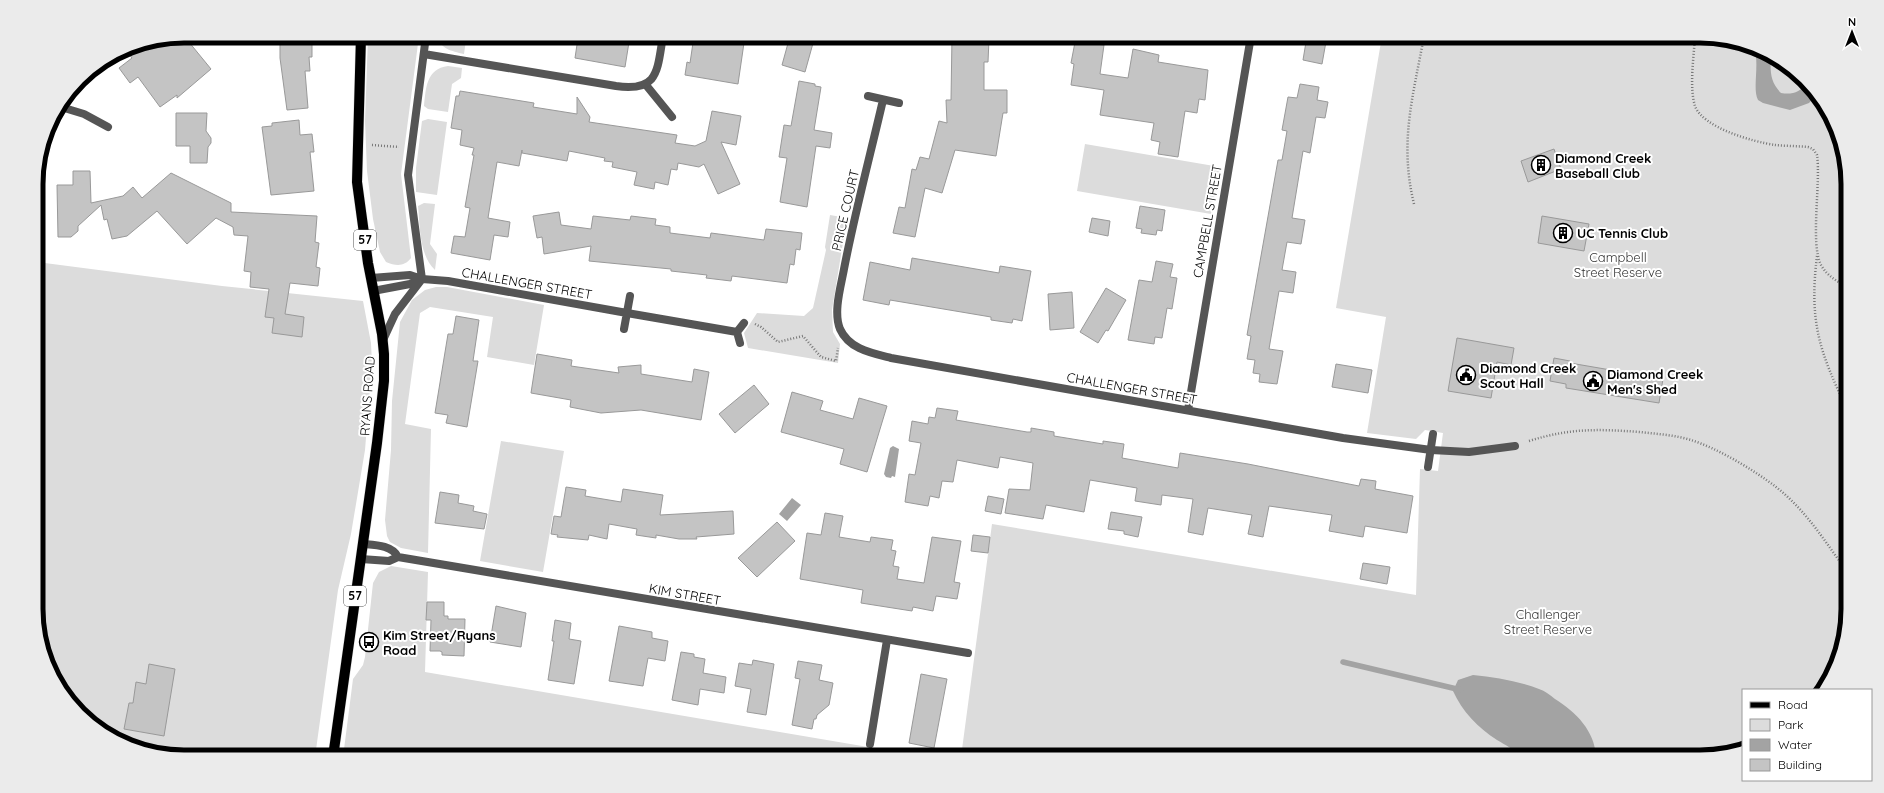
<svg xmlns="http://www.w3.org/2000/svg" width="1884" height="793" font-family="Quicksand,sans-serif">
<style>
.green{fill:#dcdcdc}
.water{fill:#a3a3a3}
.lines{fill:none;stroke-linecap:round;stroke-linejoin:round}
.stream{stroke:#a3a3a3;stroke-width:5.5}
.building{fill:#c4c4c4;stroke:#999}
.primary-casing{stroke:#dbdbdb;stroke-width:11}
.path{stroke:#777;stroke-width:2.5;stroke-dasharray:1 2;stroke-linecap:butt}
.service{stroke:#555;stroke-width:8}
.minor{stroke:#555;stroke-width:8}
.primary{stroke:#000;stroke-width:10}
.labels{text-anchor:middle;stroke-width:4;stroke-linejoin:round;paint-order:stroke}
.shield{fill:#fff;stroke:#4c4c4c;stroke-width:1}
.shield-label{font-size:12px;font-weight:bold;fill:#000}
.poi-label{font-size:13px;font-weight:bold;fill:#000;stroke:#fff;text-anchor:start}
.street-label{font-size:13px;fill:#000;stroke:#fff}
.park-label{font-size:13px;fill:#333;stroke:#fff}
.rim{fill:none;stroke:#000;stroke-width:5}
</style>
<rect width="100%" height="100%" fill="#fff"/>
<path class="green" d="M 368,36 L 419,36 L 401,174 L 411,258 C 404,267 396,266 386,262 L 380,252 L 373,219 L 367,171 L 365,121 Z
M 436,36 L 464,36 L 466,40 L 464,54 C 451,51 441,49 436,36 Z
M 1382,36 L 1700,36 L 1756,47 L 1790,67 L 1817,94 L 1837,128 L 1847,165 L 1848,609 L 1837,665 L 1822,690 L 1743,690 L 1743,750 L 1709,757 L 961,757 L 992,524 L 1416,595 L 1420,469 L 1438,471 L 1443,433 L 1425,430 L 1416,439 L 1367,433 L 1386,317 L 1336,308 Z
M 448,66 L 462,68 L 461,78 L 452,84 L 448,112 L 428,109 L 424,106 C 426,88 426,69 448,66 Z
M 428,119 L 447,122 L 437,195 L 416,192 L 416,168 L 422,121 Z
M 1085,144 L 1220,167 L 1211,214 L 1077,191 Z
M 424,203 L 435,204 L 430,244 L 437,254 L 435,270 C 419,255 420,226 418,206 Z
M 830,215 L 847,218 L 832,310 L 833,332 L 840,344 L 838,363 L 748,348 L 744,333 L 757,313 L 804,316 L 813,308 L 826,250 L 825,247 Z
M 37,262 L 222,286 L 363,301 L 371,343 L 372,364 L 365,450 L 351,534 L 338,590 L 315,757 L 184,757 L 128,746 L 94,726 L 67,699 L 47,666 L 37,628 Z
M 436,287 L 447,287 L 544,305 L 534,365 L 487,357 L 493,317 L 430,307 L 420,313 L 405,424 L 431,429 L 428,553 L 401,548 L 390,542 L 387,536 L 385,520 L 391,450 L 392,401 L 400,322 L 412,300 L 425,290 Z
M 501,441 L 564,451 L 543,572 L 480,561 Z
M 391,566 L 428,572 L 425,672 L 927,757 L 343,757 L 353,679 L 363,665 L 365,657 L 373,583 L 379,572 Z"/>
<path class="water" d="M 1754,47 L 1771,56 C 1770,71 1770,82 1781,93 C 1792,95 1801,92 1806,83 L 1817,94 L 1809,103 L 1790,110 L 1763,103 L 1758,100 C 1752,89 1760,64 1754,47 Z
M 893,446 L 899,449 L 895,477 L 892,476 L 891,478 L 886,477 L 884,474 L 890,448 Z
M 792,498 L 801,505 L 787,521 L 779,514 Z
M 1473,675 C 1495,677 1518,681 1539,689 C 1545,691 1550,695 1555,699 C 1576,712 1595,731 1596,757 L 1520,757 C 1515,749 1505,745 1497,740 C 1478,728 1462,711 1453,691 L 1458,680 Z"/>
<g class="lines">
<path class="stream" d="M 1343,662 L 1461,690"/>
</g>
<path class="building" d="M 184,36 L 211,69 L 177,98 L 177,95 L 160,107 L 138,77 L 130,83 L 119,68 L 132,58 L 125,49 L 128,47 Z
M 280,36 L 312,36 L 312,57 L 309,57 L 310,71 L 305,71 L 308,108 L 287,110 L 280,58 Z
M 587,36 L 630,36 L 625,67 L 575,58 L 578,38 L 586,40 Z
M 694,36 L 745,36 L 738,84 L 685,75 L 687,62 L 690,63 Z
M 790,36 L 815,36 L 805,72 L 782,65 Z
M 952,36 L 970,36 L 970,39 L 989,39 L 988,62 L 984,62 L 984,90 L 1007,90 L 1007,113 L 1003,113 L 996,156 L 955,150 L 942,193 L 925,188 L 915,237 L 893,233 L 899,207 L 905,208 L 912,169 L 916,170 L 920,157 L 929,159 L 939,121 L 947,123 L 946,100 L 951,100 Z
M 1307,36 L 1327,36 L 1322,64 L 1303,60 Z
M 1076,37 L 1097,40 L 1096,44 L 1104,45 L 1100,74 L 1128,78 L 1133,49 L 1159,55 L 1158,62 L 1208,70 L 1205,100 L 1199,99 L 1197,113 L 1185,111 L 1178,157 L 1158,154 L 1160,142 L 1151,140 L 1154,123 L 1100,115 L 1104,90 L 1071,85 L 1074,64 L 1071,63 Z
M 799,81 L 815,84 L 815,86 L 821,87 L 814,130 L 832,133 L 830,148 L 816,146 L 807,207 L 780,202 L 787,158 L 779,157 L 784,125 L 791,126 Z
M 1300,84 L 1319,87 L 1317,100 L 1328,102 L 1325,118 L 1316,117 L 1310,153 L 1303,151 L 1292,218 L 1305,220 L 1301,244 L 1287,242 L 1282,270 L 1296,272 L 1293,293 L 1279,291 L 1269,349 L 1283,351 L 1277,384 L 1259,382 L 1260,374 L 1253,373 L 1255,360 L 1247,359 L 1251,336 L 1247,335 L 1278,160 L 1282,160 L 1287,131 L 1282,130 L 1288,97 L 1297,98 Z
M 460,91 L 534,103 L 533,107 L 577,114 L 577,97 L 590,117 L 589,122 L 677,135 L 675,143 L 695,146 L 706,141 L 712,111 L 741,116 L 736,145 L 721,142 L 740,184 L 718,194 L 704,164 L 699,167 L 678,163 L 677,170 L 671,169 L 668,185 L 655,182 L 654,189 L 634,185 L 637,172 L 612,167 L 613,162 L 604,161 L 605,158 L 569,151 L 567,161 L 522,153 L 522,150 L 519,166 L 497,162 L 488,218 L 510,222 L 508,237 L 494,235 L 490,260 L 451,253 L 454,236 L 465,237 L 470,208 L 465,207 L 474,155 L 472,155 L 474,148 L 460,145 L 462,130 L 451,128 L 456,96 L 459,96 Z
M 176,113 L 207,113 L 206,131 L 211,138 L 211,143 L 208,147 L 207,163 L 190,163 L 190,146 L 176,146 Z
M 299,120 L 300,135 L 312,134 L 314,152 L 310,152 L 314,191 L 271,195 L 262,127 L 272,126 L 272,123 Z
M 1554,149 L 1561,169 L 1528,182 L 1521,161 Z
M 73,171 L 90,171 L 91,203 L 123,196 L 133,187 L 142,198 L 171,173 L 231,203 L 231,212 L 317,216 L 315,242 L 319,243 L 316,267 L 320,268 L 318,286 L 290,283 L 285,314 L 304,317 L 302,337 L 272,333 L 274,318 L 265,317 L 269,289 L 250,287 L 251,272 L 244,271 L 248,236 L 234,235 L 233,227 L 216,218 L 187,244 L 157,211 L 127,236 L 112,239 L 107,219 L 104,220 L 101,205 L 78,226 L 78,231 L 71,237 L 58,237 L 57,185 L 73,185 Z
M 1140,206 L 1165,210 L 1162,231 L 1157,230 L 1156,235 L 1141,233 L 1142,229 L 1136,228 Z
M 559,212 L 561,225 L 591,229 L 593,216 L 630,220 L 631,216 L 656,219 L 655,225 L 670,227 L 670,233 L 710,238 L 711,233 L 764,240 L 766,229 L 802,233 L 800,250 L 796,249 L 794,265 L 790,264 L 787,283 L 732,276 L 731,281 L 706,278 L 707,275 L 671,271 L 671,269 L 589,261 L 591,246 L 544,254 L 542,237 L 537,238 L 533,216 Z
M 1542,216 L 1589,224 L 1584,251 L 1538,243 Z
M 1092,218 L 1110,221 L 1108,236 L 1089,232 Z
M 912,258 L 999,273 L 1000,266 L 1031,271 L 1022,321 L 1013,319 L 1012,323 L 991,320 L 991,317 L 890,300 L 889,305 L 863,300 L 870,262 L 910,270 Z
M 1156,261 L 1173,264 L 1170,277 L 1177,278 L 1172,309 L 1167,308 L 1162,338 L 1155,337 L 1154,344 L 1128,340 L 1139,280 L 1152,282 Z
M 1106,288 L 1126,300 L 1108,331 L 1106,330 L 1098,343 L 1080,332 Z
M 1072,292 L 1074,328 L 1050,330 L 1048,294 Z
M 456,316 L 479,320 L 473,361 L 478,361 L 467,427 L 446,423 L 448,415 L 435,413 L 448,334 L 453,334 Z
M 1457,338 L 1514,348 L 1511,365 L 1497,362 L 1491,398 L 1448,391 Z
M 537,354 L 572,360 L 571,366 L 619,373 L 618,367 L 641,365 L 641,374 L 692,382 L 694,369 L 709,372 L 701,420 L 641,410 L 601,413 L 570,407 L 571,400 L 531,393 Z
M 1554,358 L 1570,361 L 1570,363 L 1663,379 L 1659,403 L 1566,388 L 1566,384 L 1550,381 Z
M 1336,364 L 1372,370 L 1368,393 L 1332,387 Z
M 754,385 L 769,404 L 735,433 L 719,414 Z
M 792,392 L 823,401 L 820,410 L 853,419 L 859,398 L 887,406 L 867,472 L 840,464 L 844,449 L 781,432 Z
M 937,408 L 958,411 L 956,420 L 1027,432 L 1031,432 L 1031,428 L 1054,432 L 1054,436 L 1103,444 L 1103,441 L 1124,444 L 1122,458 L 1178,468 L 1180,453 L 1248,464 L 1359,486 L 1361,479 L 1376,481 L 1375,489 L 1413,496 L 1407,533 L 1365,526 L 1363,537 L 1329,531 L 1332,515 L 1269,506 L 1263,537 L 1248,534 L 1252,515 L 1208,508 L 1203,535 L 1188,532 L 1193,499 L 1162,495 L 1161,505 L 1135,501 L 1137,488 L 1090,480 L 1084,512 L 1046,505 L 1043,519 L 1005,513 L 1009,489 L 1030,490 L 1033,463 L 1000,457 L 998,468 L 957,460 L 953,482 L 942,481 L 939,498 L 930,496 L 928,506 L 905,502 L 909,474 L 915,475 L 921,443 L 909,441 L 912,421 L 928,424 L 929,417 L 935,418 Z
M 566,487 L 586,490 L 585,496 L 621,502 L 623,489 L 663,495 L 660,515 L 733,511 L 734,534 L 696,537 L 697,539 L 679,539 L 656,535 L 656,538 L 636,535 L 637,529 L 609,524 L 607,539 L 589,535 L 588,540 L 557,537 L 558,535 L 551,534 L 554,516 L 561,517 Z
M 440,492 L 459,495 L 458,503 L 474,506 L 473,511 L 487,514 L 484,529 L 435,523 Z
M 988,496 L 1004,499 L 1001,514 L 985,511 Z
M 1111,512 L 1142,517 L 1138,537 L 1124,534 L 1124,531 L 1108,529 Z
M 825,513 L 843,516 L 839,537 L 870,542 L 871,537 L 893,540 L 891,550 L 896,551 L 893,566 L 899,567 L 897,579 L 924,583 L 932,537 L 961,541 L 954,582 L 960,583 L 957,599 L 936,596 L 933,611 L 913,607 L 912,611 L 861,603 L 863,590 L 800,579 L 807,533 L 821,535 Z
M 777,522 L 795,541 L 757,577 L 738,558 Z
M 973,535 L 990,537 L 988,553 L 971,551 Z
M 1363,563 L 1390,567 L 1387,584 L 1360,579 Z
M 427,602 L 444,602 L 444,616 L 448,616 L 448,619 L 465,619 L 464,656 L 442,655 L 442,652 L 440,651 L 430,651 L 431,620 L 426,620 Z
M 496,606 L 526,613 L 521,647 L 490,642 Z
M 555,620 L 571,623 L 569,639 L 581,641 L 574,684 L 548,680 L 554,641 L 552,641 Z
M 619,626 L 652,632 L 652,638 L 668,641 L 665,661 L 648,658 L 643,686 L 609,681 Z
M 681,652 L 694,654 L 694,657 L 705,659 L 703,673 L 726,677 L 724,693 L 700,689 L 698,705 L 672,700 Z
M 753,660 L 774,664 L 766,715 L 747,712 L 751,689 L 735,686 L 739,663 L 752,665 Z
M 798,661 L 822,665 L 819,680 L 833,683 L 829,705 L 817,715 L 816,719 L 814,719 L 812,729 L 792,725 L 800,679 L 795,678 Z
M 149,664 L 175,669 L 164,736 L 124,729 L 129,703 L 133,703 L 136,682 L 146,684 Z
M 921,674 L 947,679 L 934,748 L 909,743 Z"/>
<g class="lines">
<defs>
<path id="primary" d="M 333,757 L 377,443 L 384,381 L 384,354 L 382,334 L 368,263 L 357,182 L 361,36"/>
</defs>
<use href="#primary" class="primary-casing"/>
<path class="path" d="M 1695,36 C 1694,56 1689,87 1695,106 C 1703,128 1754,142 1775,145 C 1786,146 1797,146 1808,147 L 1813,149 L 1817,155 C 1821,183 1810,243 1821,265 C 1827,276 1837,281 1847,287
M 372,145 L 399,147
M 1414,204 C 1399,142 1413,97 1424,36
M 1817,256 C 1809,321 1819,351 1847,409
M 755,324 L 761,327 L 778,342 L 803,336 L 821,357 L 836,361 L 838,348
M 1529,441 C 1570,428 1598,429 1640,432 C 1657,434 1675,435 1691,440 C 1717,448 1754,470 1776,487 C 1806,510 1826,543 1848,573"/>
<path class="service" d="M 646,85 L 672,117
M 627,313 L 737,332 L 744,323
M 737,332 L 740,343
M 1431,450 L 1469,452 L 1515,446"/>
<path class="minor" d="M 424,54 L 616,86 C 659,92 657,71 663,36
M 868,96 L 899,103
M 883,100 C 870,156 855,212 844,269 C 841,286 833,312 840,329 C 849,349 871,353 891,358 L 1343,438 L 1431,450
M 61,107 L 84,114 L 108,127
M 371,278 L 410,275 L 422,279 L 448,281 L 627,313
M 422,279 L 408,175 L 426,36
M 373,291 L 410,284 L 419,280
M 624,329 L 630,296
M 383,340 L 395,314 L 422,279
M 1188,410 L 1251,36
M 1428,467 L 1433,434
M 363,544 C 375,545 392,545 398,557
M 361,559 L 389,561 L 398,557 L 968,653
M 870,744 L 887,640"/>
<use href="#primary" class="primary"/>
</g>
<defs>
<symbol id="building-ring" viewBox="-11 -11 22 22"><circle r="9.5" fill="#fff" stroke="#000" stroke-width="1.5"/><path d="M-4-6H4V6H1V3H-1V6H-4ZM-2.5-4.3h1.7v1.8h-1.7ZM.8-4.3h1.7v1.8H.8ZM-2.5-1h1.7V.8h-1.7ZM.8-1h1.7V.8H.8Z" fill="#000"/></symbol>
<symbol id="civic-ring" viewBox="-11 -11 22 22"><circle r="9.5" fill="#fff" stroke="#000" stroke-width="1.5"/><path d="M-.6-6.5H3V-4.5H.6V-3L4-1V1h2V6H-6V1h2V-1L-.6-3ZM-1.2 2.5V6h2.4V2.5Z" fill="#000"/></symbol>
<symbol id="bus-ring" viewBox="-11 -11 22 22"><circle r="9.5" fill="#fff" stroke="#000" stroke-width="1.5"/><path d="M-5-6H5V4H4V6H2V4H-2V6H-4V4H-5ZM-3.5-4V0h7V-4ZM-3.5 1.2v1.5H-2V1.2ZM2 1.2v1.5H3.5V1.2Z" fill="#000"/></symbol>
</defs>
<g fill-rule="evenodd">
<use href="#building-ring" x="1530" y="154" width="22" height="22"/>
<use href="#building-ring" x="1552" y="222" width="22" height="22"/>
<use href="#civic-ring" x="1455" y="364" width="22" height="22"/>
<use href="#civic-ring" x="1582" y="370" width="22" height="22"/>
<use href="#bus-ring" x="358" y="631" width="22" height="22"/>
</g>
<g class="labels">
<g class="shield">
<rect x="354" y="230" width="22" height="20" rx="3"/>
<rect x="344" y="586" width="22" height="20" rx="3"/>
</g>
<g class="shield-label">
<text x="365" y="244">57</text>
<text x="355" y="600">57</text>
</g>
<g class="poi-label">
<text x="1555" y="163">Diamond Creek<tspan x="1555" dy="15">Baseball Club</tspan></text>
<text x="1577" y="238">UC Tennis Club</text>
<text x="1480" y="373">Diamond Creek<tspan x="1480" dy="15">Scout Hall</tspan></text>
<text x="1607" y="379">Diamond Creek<tspan x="1607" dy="15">Men's Shed</tspan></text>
<text x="383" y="640">Kim Street/Ryans<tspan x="383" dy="15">Road</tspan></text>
</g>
<g class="street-label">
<text transform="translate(845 210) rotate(-77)" y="5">PRICE COURT</text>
<text transform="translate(1207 221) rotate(-80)" y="5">CAMPBELL STREET</text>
<text transform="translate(527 283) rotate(10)" y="5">CHALLENGER STREET</text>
<text transform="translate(1132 388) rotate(10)" y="5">CHALLENGER STREET</text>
<text transform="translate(367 396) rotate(-86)" y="5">RYANS ROAD</text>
<text transform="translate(685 594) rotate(10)" y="5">KIM STREET</text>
</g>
<g class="park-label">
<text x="1618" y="262">Campbell<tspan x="1618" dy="15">Street Reserve</tspan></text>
<text x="1548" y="619">Challenger<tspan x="1548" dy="15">Street Reserve</tspan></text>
</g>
</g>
<path d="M0 0H1884V793H0ZM184 43H1700A141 141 0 0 1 1841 184V609A141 141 0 0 1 1700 750H184A141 141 0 0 1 43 609V184A141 141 0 0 1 184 43Z" fill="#ebebeb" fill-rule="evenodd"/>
<path class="rim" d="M184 43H1700A141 141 0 0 1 1841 184V609A141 141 0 0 1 1700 750H184A141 141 0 0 1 43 609V184A141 141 0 0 1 184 43Z"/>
<rect x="1742" y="689" width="130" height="92" fill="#ffffff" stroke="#999999"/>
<rect x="1750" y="702" width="20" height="6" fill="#000000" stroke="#999999"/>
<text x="1778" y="709" font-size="12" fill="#000000">Road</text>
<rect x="1750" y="719" width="20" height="12" fill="#dcdcdc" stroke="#999999"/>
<text x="1778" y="729" font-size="12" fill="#000000">Park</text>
<rect x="1750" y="739" width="20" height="12" fill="#a3a3a3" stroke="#999999"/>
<text x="1778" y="749" font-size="12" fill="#000000">Water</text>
<rect x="1750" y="759" width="20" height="12" fill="#c4c4c4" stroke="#999999"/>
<text x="1778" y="769" font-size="12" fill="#000000">Building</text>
<g transform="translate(1852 32)" stroke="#ffffff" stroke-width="3" paint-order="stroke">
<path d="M0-3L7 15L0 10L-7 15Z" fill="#000000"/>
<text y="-6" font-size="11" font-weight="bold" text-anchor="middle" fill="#000000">N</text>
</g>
</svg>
